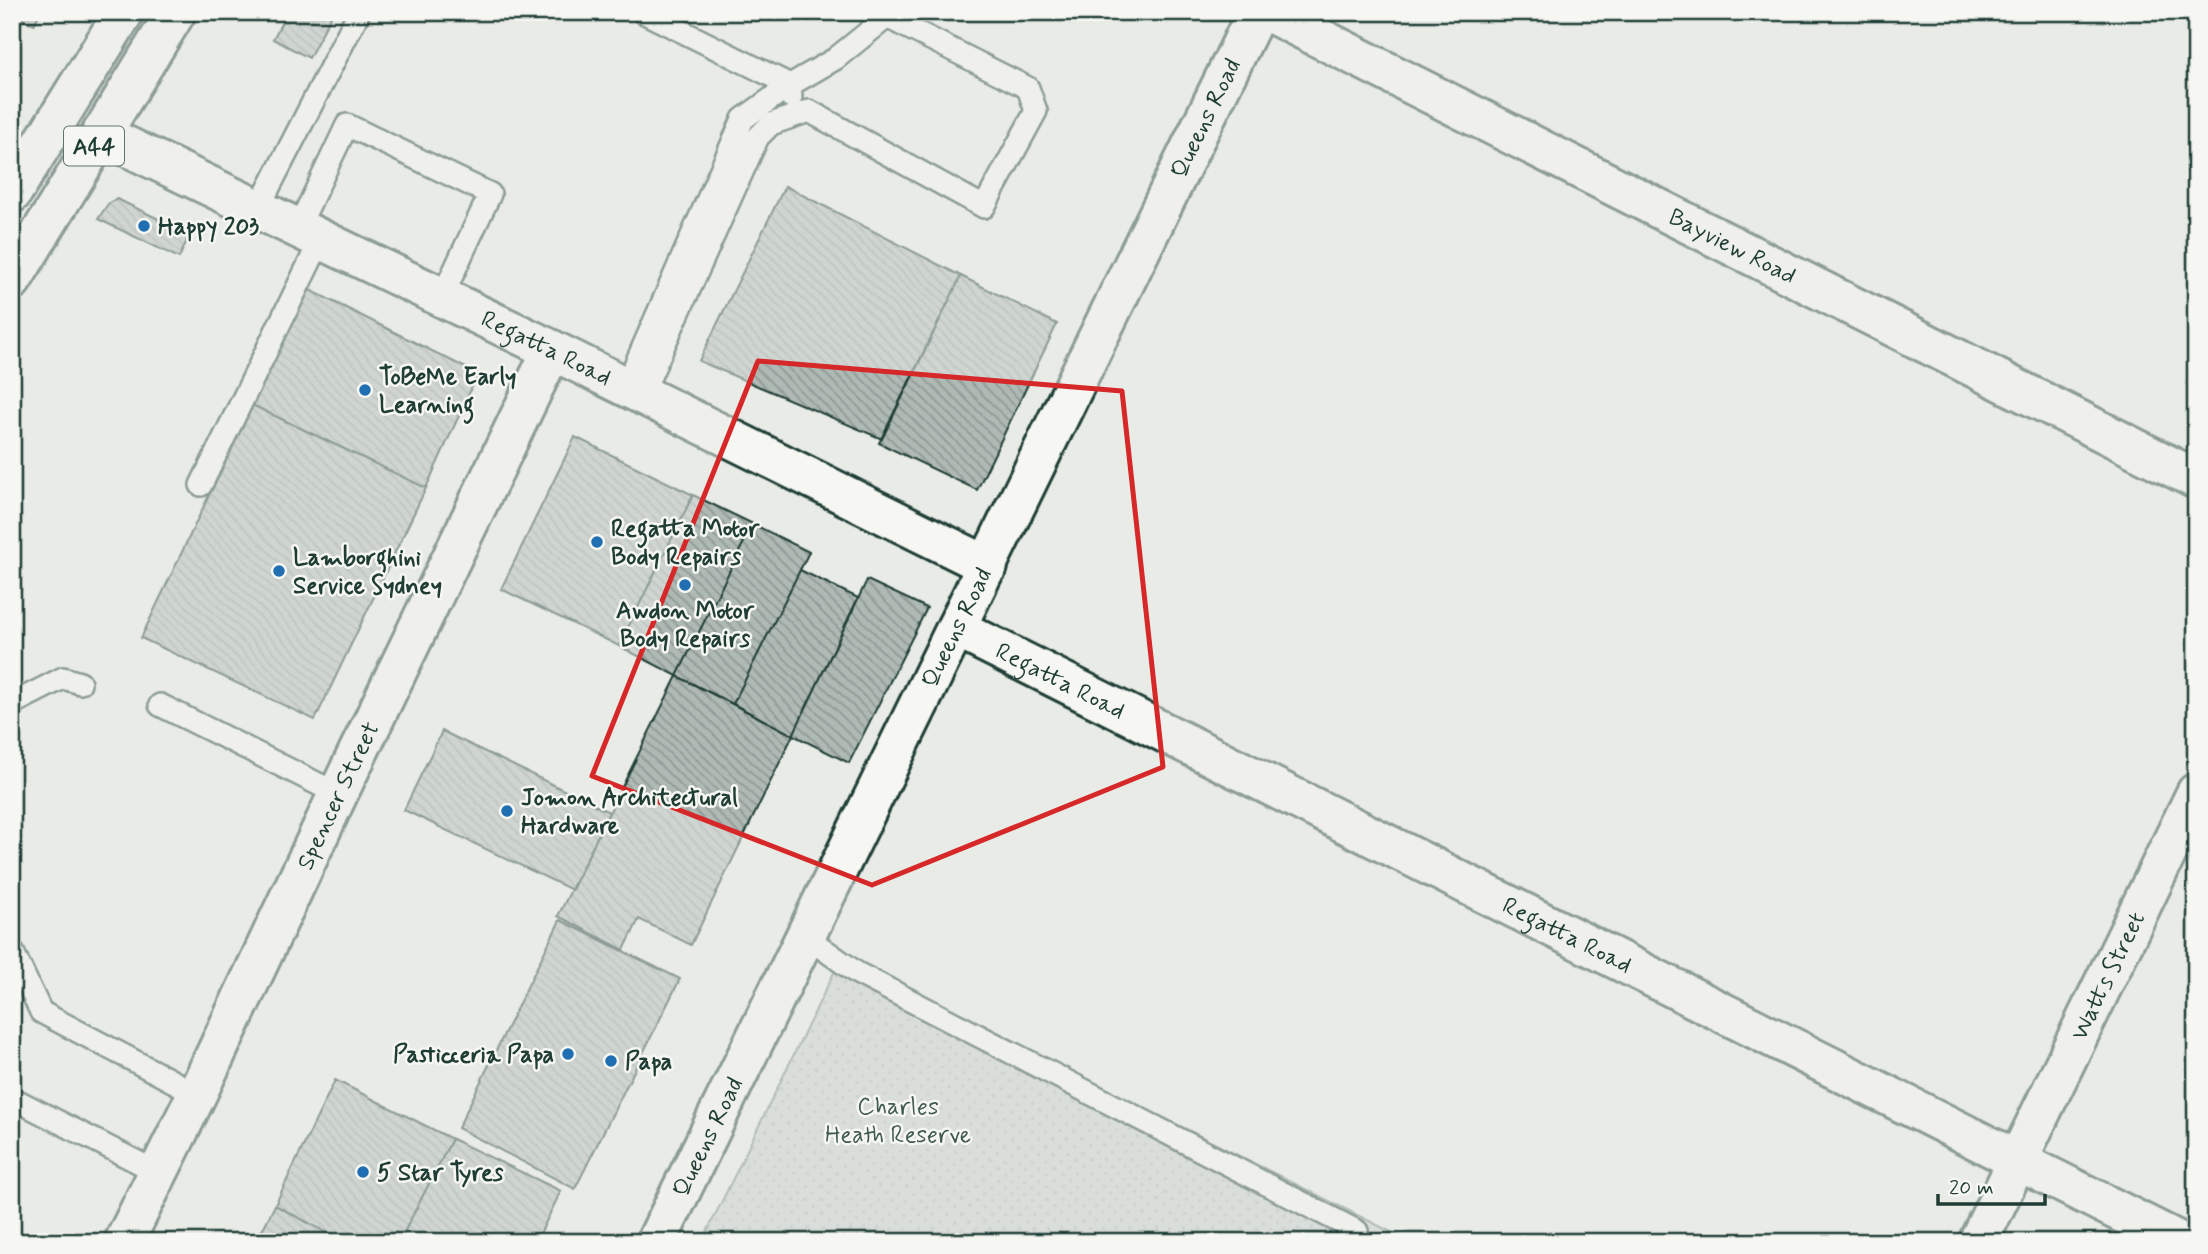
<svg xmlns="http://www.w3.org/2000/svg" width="2208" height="1254" font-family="Mynerve,sans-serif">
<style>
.park{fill:url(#park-dots);stroke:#73867e;stroke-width:2}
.building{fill:url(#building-back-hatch);stroke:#1f3d34;stroke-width:2}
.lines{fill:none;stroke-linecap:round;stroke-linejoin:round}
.service-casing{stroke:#1f3d34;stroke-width:26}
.minor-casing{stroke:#1f3d34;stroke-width:44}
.tertiary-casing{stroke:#1f3d34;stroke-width:44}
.primary-casing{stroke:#1f3d34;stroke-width:44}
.trunk-casing{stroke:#1f3d34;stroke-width:44}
.service{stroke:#f6f6f2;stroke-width:21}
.minor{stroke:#f6f6f2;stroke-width:38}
.tertiary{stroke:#f6f6f2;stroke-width:38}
.primary{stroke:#f6f6f2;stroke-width:38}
.trunk{stroke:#f6f6f2;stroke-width:38}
.marked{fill:none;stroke:#d62828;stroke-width:5;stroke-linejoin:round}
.poi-dot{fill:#1f6fb2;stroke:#f6f6f2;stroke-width:2.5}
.labels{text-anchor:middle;stroke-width:5;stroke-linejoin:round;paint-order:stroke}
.shield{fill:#f6f6f2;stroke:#60746d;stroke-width:2}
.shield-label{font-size:23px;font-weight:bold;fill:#1f3d34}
.street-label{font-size:24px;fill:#1f3d34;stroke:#f6f6f2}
.poi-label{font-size:24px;font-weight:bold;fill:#1f3d34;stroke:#f6f6f2;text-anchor:start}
.park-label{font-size:24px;fill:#415a52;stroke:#f6f6f2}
</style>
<defs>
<pattern id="park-dots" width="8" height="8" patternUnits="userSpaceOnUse" patternTransform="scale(1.75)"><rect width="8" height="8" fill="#c7cec9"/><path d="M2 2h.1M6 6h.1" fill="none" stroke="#aab2ad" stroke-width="1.8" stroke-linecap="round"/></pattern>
<pattern id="building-back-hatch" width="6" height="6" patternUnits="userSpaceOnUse" patternTransform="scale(1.75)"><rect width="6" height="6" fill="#b0bab5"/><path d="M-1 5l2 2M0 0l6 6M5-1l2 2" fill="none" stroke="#8f9894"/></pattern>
</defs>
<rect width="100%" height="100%" fill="#e9ebe7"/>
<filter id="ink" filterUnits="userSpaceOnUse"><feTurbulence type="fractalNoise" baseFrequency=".0143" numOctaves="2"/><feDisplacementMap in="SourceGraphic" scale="14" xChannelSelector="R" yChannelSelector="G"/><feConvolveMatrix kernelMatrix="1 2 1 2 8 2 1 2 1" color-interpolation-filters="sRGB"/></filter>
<g filter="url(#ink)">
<path class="park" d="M 842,956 L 1411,1242 L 702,1242 Z"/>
<path class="building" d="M 12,12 L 40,12 L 34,25 L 12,14 Z
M 287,12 L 333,12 L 309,58 L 273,39 Z
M 785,186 L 961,276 L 882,439 L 699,361 Z
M 117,199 L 190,234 L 179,258 L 98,219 L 108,204 Z
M 961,276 L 1057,324 L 977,490 L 879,443 Z
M 306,288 L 478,374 L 426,488 L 252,405 Z
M 252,405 L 426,488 L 315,720 L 141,638 Z
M 575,437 L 693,495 L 619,646 L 501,589 Z
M 693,495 L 753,524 L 677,676 L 619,646 Z
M 753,524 L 809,552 L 733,704 L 677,676 Z
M 800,570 L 858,598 L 793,735 L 733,704 Z
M 867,580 L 927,608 L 849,763 L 793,735 Z
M 677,676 L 793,735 L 691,945 L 639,919 L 624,950 L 558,916 Z
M 442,731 L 609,812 L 572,890 L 404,810 Z
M 560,920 L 680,979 L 575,1189 L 458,1128 Z
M 335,1080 L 452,1139 L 399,1242 L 344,1242 L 275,1205 Z
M 452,1139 L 561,1191 L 536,1242 L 399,1242 Z
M 275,1205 L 344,1242 L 256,1242 Z"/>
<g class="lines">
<defs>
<path id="service" d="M 643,12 L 790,85 L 791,97
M 258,209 L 359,12
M 298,228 L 347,125 L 490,194 L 442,297
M 626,386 L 743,119 L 790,85 L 835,59 L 887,17 L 1028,88 L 1036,111 L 984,207 L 809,111 L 771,124 L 758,137 L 642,394
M 201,485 L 321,239
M 12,704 L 63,678 L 80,683
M 160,705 L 338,794
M 805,936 L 857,973 L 1357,1231
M 12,950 L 41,1012 L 197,1094
M 12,1098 L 159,1173"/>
<g id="minor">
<path id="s1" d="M 1268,12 L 2196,479"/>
<path id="s2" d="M 956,628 L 2180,1242"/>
<path id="s3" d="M 124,1242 L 197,1094 L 338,794 L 552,350"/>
<path id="s4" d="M 1978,1242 L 2196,793"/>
</g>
<g id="tertiary">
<path id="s5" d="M 101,134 L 552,350 L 988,566"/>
</g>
<g id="primary">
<path id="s6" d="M 656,1242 L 1257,12"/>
</g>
<path id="trunk" d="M 12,193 L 124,12
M 12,280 L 176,12"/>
</defs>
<use href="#service" class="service-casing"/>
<use href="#minor" class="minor-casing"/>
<use href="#tertiary" class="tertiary-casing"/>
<use href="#primary" class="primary-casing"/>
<use href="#trunk" class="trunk-casing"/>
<use href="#service" class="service"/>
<use href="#minor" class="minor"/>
<use href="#tertiary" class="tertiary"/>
<use href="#primary" class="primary"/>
<use href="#trunk" class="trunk"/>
</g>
</g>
<path d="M0 0H2208V1254H0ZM 758,361 L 1122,391 L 1163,767 L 872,885 L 592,776 Z" fill="#e9ebe7" fill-opacity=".55" fill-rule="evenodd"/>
<path class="marked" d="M 758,361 L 1122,391 L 1163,767 L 872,885 L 592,776 Z"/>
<g class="poi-dot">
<circle cx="144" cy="226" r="7"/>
<circle cx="365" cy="390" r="7"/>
<circle cx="597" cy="542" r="7"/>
<circle cx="279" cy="571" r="7"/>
<circle cx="685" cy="585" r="7"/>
<circle cx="507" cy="811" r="7"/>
<circle cx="568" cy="1054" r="7"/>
<circle cx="611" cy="1061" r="7"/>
<circle cx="363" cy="1172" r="7"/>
</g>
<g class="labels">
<rect class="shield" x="64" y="126.5" width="60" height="39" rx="5"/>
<g class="shield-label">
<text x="94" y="154">A44</text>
</g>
<g class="street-label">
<text dy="8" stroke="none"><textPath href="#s6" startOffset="1251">Queens Road</textPath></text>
<text dy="8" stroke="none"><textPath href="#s1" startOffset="520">Bayview Road</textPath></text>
<text dy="8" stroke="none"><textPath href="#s5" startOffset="494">Regatta Road</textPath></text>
<text dy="8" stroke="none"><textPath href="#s6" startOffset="684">Queens Road</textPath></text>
<text dy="8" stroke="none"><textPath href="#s2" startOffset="117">Regatta Road</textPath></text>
<text dy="8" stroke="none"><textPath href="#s3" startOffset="495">Spencer Street</textPath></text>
<text dy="8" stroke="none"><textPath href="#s2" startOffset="684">Regatta Road</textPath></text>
<text dy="8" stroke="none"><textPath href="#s4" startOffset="296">Watts Street</textPath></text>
<text dy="8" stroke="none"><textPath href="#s6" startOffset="117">Queens Road</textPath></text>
</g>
<g class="poi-label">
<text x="158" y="234">Happy 203</text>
<text x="379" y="384">ToBeMe Early<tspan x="379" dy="28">Learning</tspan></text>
<text x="611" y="536">Regatta Motor<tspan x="611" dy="28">Body Repairs</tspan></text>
<text x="293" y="565">Lamborghini<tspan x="293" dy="28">Service Sydney</tspan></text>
<text x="685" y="618" text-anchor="middle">Awdon Motor<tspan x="685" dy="28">Body Repairs</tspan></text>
<text x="521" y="805">Jomon Architectural<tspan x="521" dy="28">Hardware</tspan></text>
<text x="554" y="1062" text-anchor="end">Pasticceria Papa</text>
<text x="625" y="1069">Papa</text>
<text x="377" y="1180">5 Star Tyres</text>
</g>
<g class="park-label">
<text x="898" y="1114">Charles<tspan x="898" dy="28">Heath Reserve</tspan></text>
</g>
</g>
<rect width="2208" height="1254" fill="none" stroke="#f6f6f2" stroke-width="42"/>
<rect x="21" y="21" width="2166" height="1212" fill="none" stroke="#1f3d34" stroke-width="2.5" filter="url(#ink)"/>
<path d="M1938 1194v10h107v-10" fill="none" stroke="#1f3d34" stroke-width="3.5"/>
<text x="1949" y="1194" font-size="21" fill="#1f3d34" stroke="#f6f6f2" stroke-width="5" paint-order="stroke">20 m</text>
</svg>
